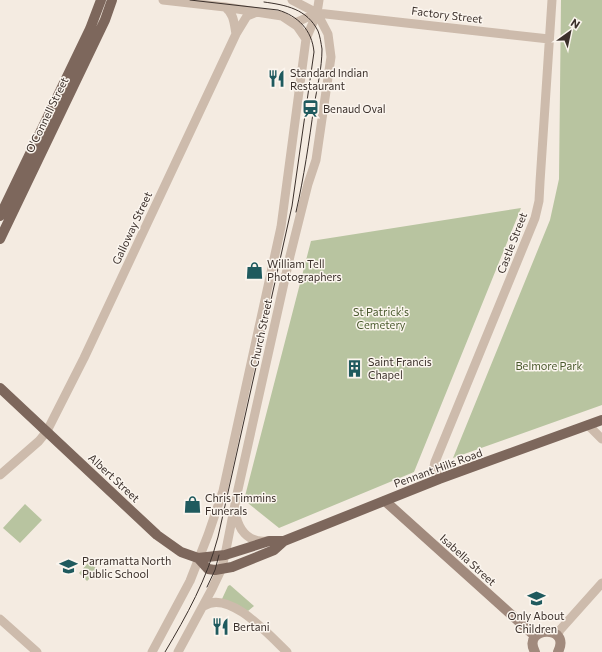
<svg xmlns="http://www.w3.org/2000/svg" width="602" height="652" font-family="Commissioner,sans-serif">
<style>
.green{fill:#b8c4a0}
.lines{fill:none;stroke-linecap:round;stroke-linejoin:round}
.street{stroke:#cdbbac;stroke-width:9}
.secondary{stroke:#a18a7d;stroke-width:10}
.primary{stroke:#7d675c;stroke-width:10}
.tram{stroke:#3b302b;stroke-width:1}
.labels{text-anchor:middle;stroke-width:3;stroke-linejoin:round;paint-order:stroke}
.street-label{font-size:11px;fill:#3b302b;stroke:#fbf5ee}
.poi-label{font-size:11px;fill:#3b302b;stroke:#fbf5ee;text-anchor:start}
.park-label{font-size:11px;fill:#4a5a2e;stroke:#fbf5ee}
</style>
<rect width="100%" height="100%" fill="#f4ebe1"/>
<path class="green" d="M 561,0 L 602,0 L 602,405 L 453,458 L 550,220 L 559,179 Z
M 521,208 L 414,472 L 279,528 L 244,500 L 311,241 Z
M 25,504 L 42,520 L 20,543 L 3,528 Z
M 89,562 L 98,570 L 87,581 L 79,573 Z
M 230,585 L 254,606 L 248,611 L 222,599 L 228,586 Z"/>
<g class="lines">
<path class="street" d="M 163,0 L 225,7 L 282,16 L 297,26 L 306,39
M 292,0 L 317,13 L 549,39
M 225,7 C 234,14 234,23 236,34
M 293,22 L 297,22 L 317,13
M 588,425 L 602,439
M 0,475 L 39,441 L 47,431 L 84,358 L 236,34 L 247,16 L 257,12
M 439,479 L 434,467 L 435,462 L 535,218 L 539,201 L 540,182 L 552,0
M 235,511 C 238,529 247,543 267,541
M 204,606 C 229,589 270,636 287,652
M 0,619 L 37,652
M 557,636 L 560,630 L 602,583
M 152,652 L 190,581 L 208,535 L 223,491 L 281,227 L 306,39 L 317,13 L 319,0
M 178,652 L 212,589 L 221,570 L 225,555 L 237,494 L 290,256 L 308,184 L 316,160 L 331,57 L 328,34 L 317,13"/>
<path class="secondary" d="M 385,501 L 535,636
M 535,652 C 521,626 572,624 558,652"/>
<path class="primary" d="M 0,216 L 90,29 L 101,0
M 0,239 L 105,20 L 112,0
M 0,388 L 157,535 L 181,552 L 198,558 L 208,569 L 215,570 L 232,567 L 274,550 L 284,541 L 439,479 L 602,420
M 198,558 L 225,555 L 269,541 L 284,541"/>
<path class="tram" d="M 264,2 C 286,5 307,9 318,31 C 320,36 321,43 322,49 C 322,68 317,88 314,106 C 309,142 304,177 296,212
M 207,587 L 215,570 L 219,555
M 165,652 C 187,615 207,579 218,537 L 292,206 L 314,52 C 312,30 298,16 278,10 L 190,0"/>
</g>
<defs>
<symbol id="restaurant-bare" viewBox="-9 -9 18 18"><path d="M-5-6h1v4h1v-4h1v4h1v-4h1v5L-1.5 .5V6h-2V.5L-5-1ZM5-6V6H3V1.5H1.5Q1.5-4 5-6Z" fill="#1f5a5e" stroke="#fbf5ee" stroke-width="2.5" paint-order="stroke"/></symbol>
<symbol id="station-bare" viewBox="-9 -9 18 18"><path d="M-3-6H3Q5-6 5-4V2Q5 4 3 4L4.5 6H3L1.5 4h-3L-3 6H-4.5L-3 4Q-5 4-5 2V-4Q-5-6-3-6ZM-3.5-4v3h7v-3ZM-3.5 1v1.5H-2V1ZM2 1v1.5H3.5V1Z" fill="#1f5a5e" stroke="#fbf5ee" stroke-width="2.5" paint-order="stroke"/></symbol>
<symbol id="shop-bare" viewBox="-9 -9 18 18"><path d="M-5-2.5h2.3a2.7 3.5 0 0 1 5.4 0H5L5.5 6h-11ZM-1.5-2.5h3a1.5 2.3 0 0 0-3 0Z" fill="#1f5a5e" stroke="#fbf5ee" stroke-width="2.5" paint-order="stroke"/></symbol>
<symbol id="building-bare" viewBox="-9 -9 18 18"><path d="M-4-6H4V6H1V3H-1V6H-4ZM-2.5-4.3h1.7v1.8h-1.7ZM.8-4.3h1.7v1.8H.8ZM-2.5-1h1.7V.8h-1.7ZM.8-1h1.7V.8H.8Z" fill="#1f5a5e" stroke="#fbf5ee" stroke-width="2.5" paint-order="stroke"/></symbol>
<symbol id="school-bare" viewBox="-9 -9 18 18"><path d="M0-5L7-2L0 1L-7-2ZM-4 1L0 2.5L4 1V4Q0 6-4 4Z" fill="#1f5a5e" stroke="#fbf5ee" stroke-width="2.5" paint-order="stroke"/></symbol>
</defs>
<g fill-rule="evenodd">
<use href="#restaurant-bare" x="264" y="66" width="25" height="25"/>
<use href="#station-bare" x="298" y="96" width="25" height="25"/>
<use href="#shop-bare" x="242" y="258" width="25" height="25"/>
<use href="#building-bare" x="342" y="356" width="25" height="25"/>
<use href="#shop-bare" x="180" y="492" width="25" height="25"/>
<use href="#school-bare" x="56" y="554" width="25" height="25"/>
<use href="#school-bare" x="524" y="586" width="25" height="25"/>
<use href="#restaurant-bare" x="208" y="614" width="25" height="25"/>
</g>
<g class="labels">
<g class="street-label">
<text transform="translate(447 15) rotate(7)" y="4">Factory Street</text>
<text transform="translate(47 115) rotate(-64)" y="4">O'Connell Street</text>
<text transform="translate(132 228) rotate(-65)" y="4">Galloway Street</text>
<text transform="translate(512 243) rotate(-69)" y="4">Castle Street</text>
<text transform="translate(261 333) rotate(-78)" y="4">Church Street</text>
<text transform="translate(438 468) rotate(-20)" y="4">Pennant Hills Road</text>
<text transform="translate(114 478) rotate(43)" y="4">Albert Street</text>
<text transform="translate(468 560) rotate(42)" y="4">Isabella Street</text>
</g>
<g class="poi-label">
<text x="290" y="77">Standard Indian<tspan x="290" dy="13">Restaurant</tspan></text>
<text x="323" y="113">Benaud Oval</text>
<text x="267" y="268">William Tell<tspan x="267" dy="13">Photographers</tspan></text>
<text x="368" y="366">Saint Francis<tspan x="368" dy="13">Chapel</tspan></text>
<text x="205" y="502">Chris Timmins<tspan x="205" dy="13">Funerals</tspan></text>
<text x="82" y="565">Parramatta North<tspan x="82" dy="13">Public School</tspan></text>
<text x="536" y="620" text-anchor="middle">Only About<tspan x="536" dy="13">Children</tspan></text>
<text x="233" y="631">Bertani</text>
</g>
<g class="park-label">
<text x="381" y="316">St Patrick's<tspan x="381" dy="13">Cemetery</tspan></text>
<text x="549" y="370">Belmore Park</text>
</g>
</g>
<g transform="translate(570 32) rotate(33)" stroke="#fbf5ee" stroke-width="3" paint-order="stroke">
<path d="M0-3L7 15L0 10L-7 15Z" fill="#3b302b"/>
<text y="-6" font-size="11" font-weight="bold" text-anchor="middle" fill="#3b302b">N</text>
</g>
</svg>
